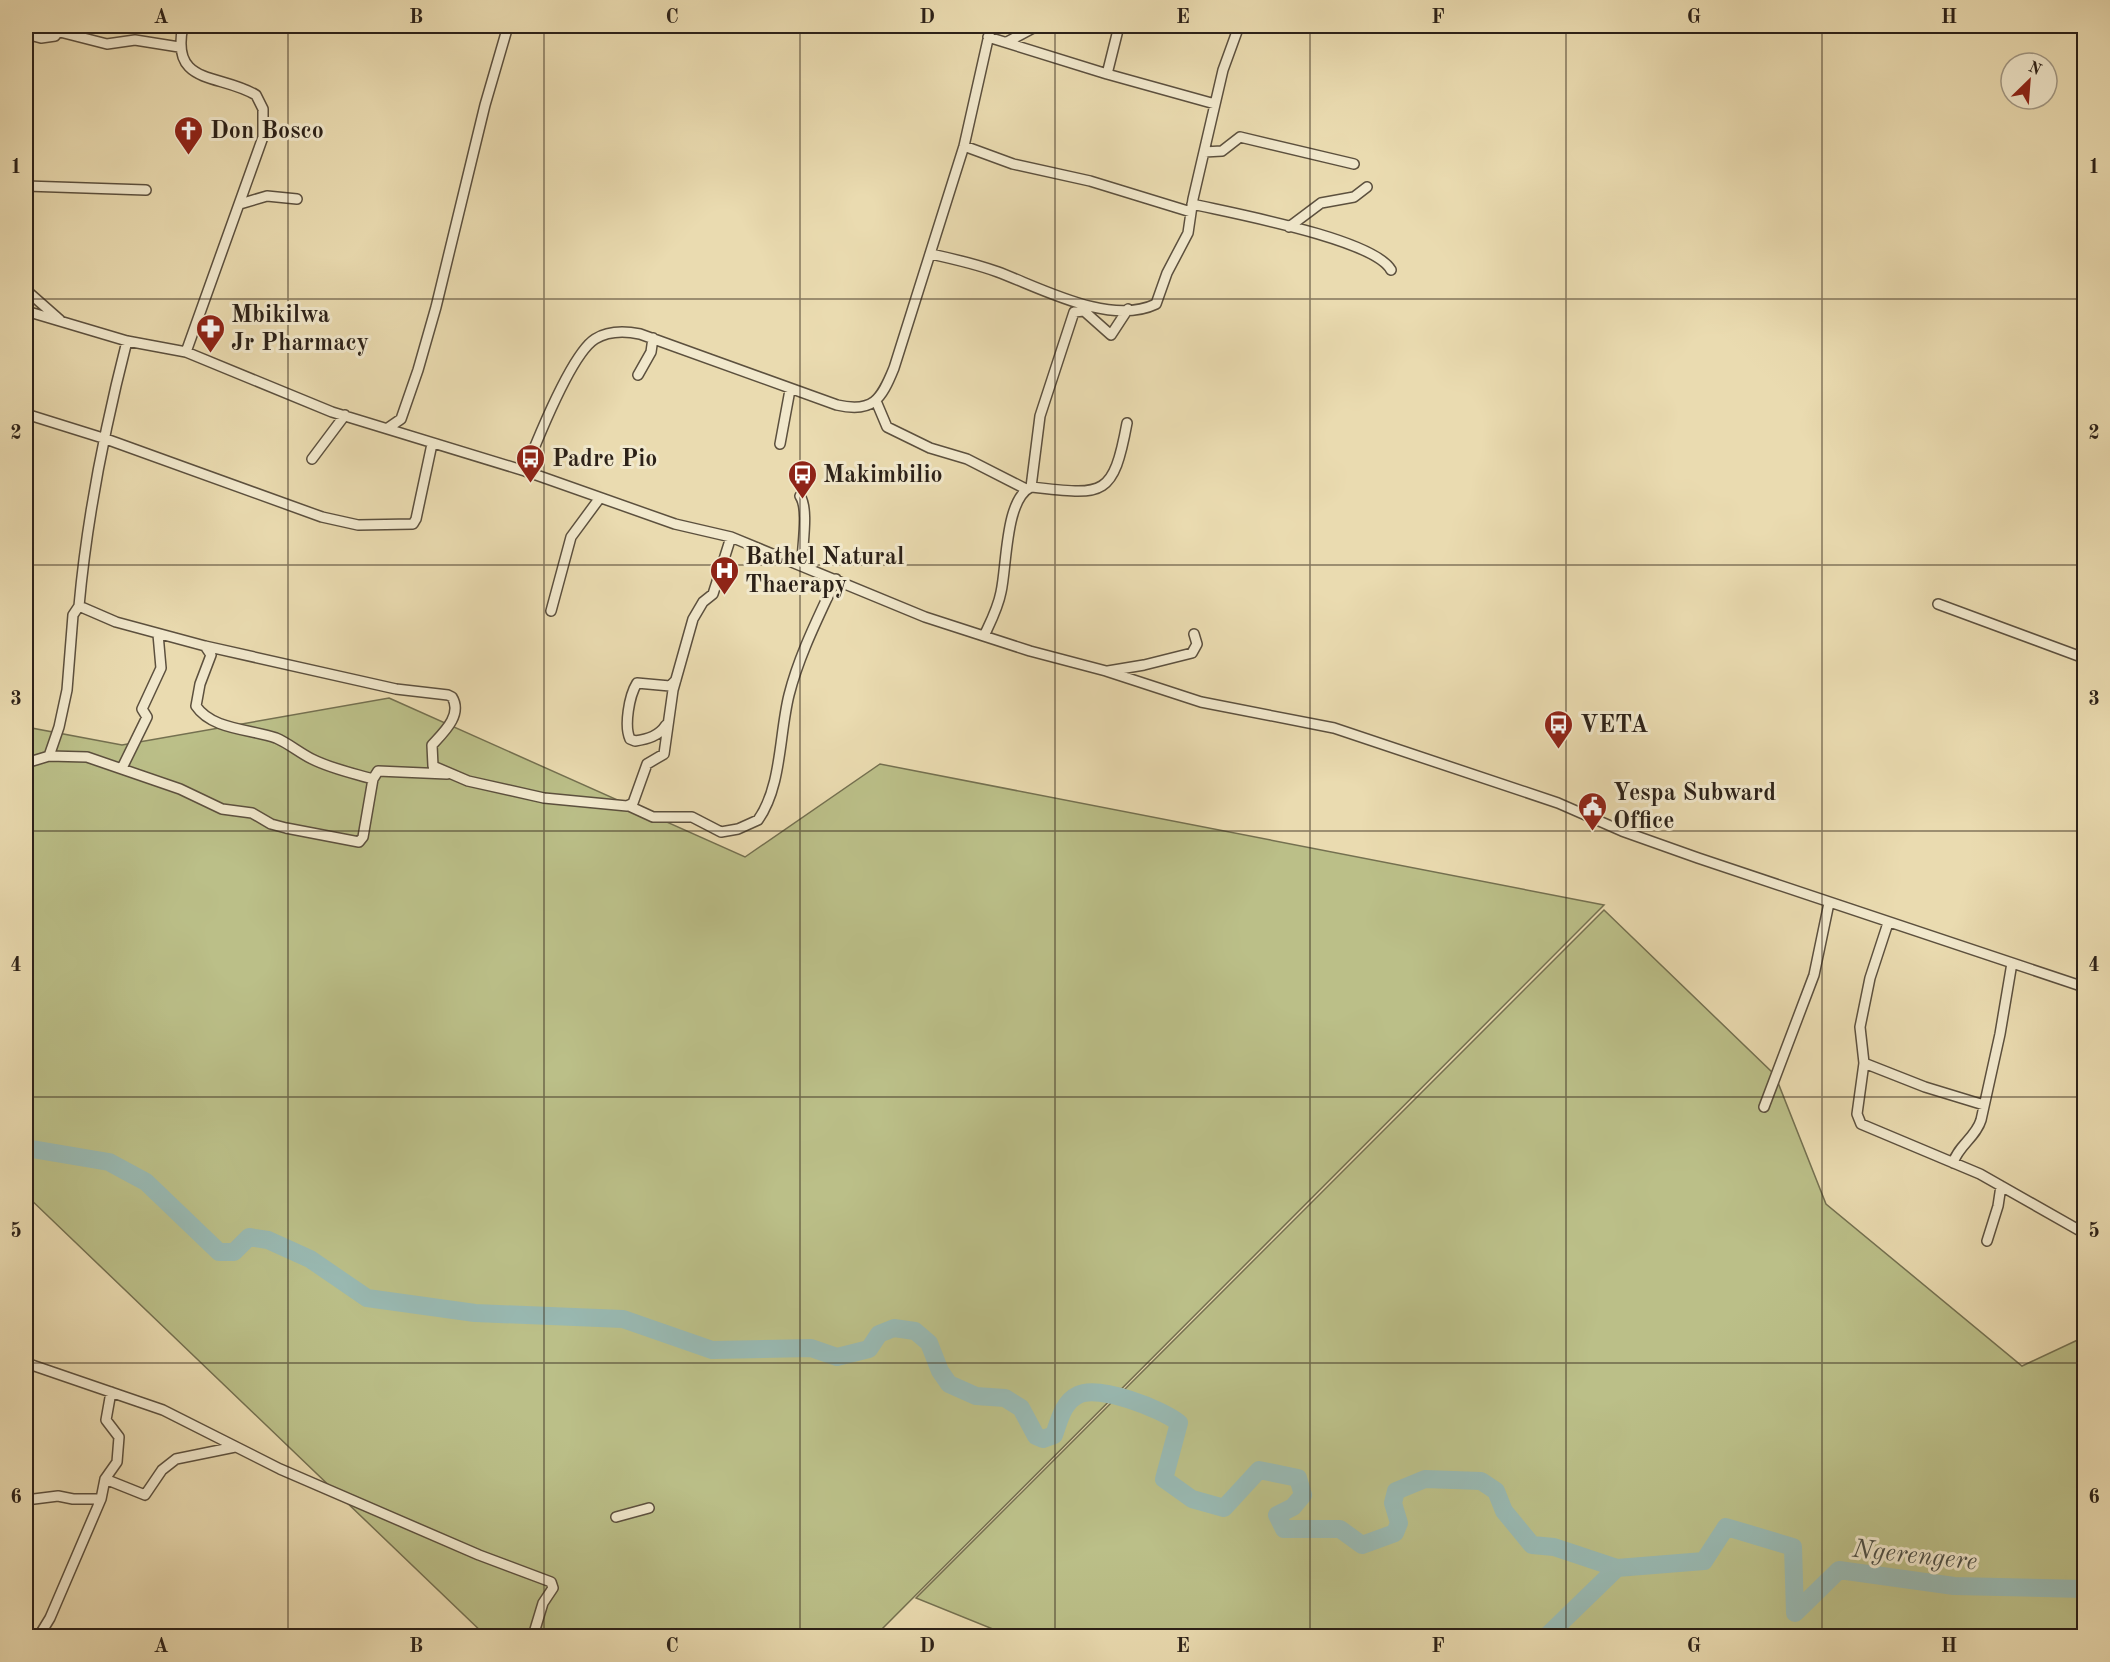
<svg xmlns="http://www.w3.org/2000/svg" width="2110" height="1662" font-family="'Old Standard TT',serif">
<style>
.green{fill:#bbbf88;stroke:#747050;stroke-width:1.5}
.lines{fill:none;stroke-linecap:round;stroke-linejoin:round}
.river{stroke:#99b9b2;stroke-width:18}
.street-casing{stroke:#5c503e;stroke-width:12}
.street{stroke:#f1e8cc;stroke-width:9}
.grid{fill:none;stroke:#2c2118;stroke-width:1.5;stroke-opacity:0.55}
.labels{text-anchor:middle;stroke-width:6;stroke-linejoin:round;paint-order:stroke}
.poi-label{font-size:24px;font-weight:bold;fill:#2c2118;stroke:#f1e8cc;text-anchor:start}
.water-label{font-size:26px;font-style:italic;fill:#4d4f46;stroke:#f1e8cc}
.neatline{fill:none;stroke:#2c2118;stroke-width:2}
.grid-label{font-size:20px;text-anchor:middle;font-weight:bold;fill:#2c2118}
</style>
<rect width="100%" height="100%" fill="#eadbb0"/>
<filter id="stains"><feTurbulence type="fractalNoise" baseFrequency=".00333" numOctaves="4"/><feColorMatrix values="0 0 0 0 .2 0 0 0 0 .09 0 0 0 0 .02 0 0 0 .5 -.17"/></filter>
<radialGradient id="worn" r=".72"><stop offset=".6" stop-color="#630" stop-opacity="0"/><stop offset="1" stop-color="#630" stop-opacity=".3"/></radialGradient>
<path class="green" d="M 389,698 L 745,857 L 880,764 L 1604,905 L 875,1636 L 486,1636 L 26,1195 L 26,727 L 122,745 Z
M 1604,910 L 1775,1075 L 1826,1204 L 2022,1366 L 2084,1337 L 2084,1636 L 1010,1636 L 916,1598 Z"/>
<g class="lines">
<path class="river" d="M 26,1148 L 109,1162 L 146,1182 L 219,1252 L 234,1252 L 249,1237 L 268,1240 L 310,1259 L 367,1298 L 475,1313 L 623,1319 L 712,1350 L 811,1348 L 837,1357 L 869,1349 L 879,1334 L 894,1328 L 915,1331 L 929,1343 L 940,1371 L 949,1384 L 976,1396 L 1005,1398 L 1021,1408 L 1036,1436 L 1043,1439 L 1054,1435 C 1059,1421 1063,1402 1078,1395 C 1098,1384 1162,1409 1179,1423 L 1164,1479 L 1192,1499 L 1224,1508 L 1259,1470 L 1298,1478 L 1303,1495 L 1293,1507 L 1277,1515 L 1284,1529 L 1340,1529 L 1362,1545 L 1395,1533 L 1399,1523 L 1393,1503 L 1396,1491 L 1425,1479 L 1481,1481 L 1496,1491 L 1504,1511 L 1532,1545 L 1554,1547 L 1617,1568
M 1547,1636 L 1617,1568 L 1704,1561 L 1726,1527 L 1793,1547 L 1795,1613 L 1839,1570 L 1954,1586 L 2084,1589"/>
<defs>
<path id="street" d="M 183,26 C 170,86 219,73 256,95 L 263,109 L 263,137 L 186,352
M 60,32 L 107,44 L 135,40 L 179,47
M 26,34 L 41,38 L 55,36 L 62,26
M 988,37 L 1107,74 L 1215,104
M 1007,42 L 1037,26
M 1107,74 L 1119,26
M 964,146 L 1013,164 L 1090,181 L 1191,212
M 1204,152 L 1222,151 L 1240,137 L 1354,164
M 26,186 L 146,190
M 240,204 L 267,196 L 297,199
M 1192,204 C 1231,213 1374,239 1391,270
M 1289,227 L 1321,203 L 1354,197 L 1367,187
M 931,254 C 954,259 976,264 998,272 C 1043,289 1110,326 1156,304 L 1167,273 L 1188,233 L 1193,199 L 1223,70 L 1239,26
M 26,290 L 60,320
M 26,311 L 127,341 L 186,352 L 332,412 L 525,471 L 675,524 L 731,537 L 925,617 L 1030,651 L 1106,671 L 1201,702 L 1334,728 L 1558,803 L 1622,831 L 1698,858 L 2084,987
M 638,375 L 651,352 L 653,338
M 876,401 L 887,427 L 930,448 L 967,459 L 1026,489
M 26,414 L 106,439 L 322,517 L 358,525 L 413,524 L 416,519 L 432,444
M 388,428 L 401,419 L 418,370 L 436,307 L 485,105 L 508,26
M 780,444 L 790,390
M 312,459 L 345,415
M 525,471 C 536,443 571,354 595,339 C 608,331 625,331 640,334 L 837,405 C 873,413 881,400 894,368 L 964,146 L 991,26
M 1031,487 L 1040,416 L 1074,312 L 1084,311 L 1111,335 L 1128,309
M 800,496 C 809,509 802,546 802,564
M 1938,604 L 2084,658
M 79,606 L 116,622 L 205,646 L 396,689 L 448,695 L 452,697 C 463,715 443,733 432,745 L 433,766 L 468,781 L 544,798 L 627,806 L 633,803 L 647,764 L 664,754 L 673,690 L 693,619 L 703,602 L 713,594 L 731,537
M 551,611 L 571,537 L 599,499
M 984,636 C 991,621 998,608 1001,592 C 1007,566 1005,499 1031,487 C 1103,495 1113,499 1127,423
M 205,646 L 211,655 L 200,684 L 196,706 C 212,730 251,729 276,738 C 288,743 300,753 312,759 C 332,769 352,773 373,779
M 1108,671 L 1144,665 L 1192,653 L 1197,644 L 1194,634
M 666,725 C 659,736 648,739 635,741 L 630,739 C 624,726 629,696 637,683 L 670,686 L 676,680
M 49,756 L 59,727 L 67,690 L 73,615 L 79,606 C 87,517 105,427 127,341
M 26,763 L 49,756 L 87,757 L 180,789 L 222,809 L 252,813 L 271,824 L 286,828 L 359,842 L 363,837 L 373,779 L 378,771 L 447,774
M 122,768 L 147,717 L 142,709 L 161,668 L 158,634
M 629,806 L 653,817 L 692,817 L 721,832 L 738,829 L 758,820 C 782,786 779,735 789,695 C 799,655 819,616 836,579
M 1888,923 L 1870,978 L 1860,1027 L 1864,1063 L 1857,1114 L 1861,1124 L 1980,1174 L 2084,1233
M 1864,1063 L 1925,1087 L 1984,1105
M 1764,1107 L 1814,975 L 1829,903
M 1953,1163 C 1958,1146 1976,1137 1981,1120 L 2000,1034 L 2012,963
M 1987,1241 L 1998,1206 L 2001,1186
M 26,1363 L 163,1410 L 280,1469 L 479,1555 L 551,1582 L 553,1588 L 543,1603 L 533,1636
M 105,1479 L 145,1495 L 162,1470 L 176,1459 L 235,1447
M 26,1500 L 58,1496 L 73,1499 L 101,1499
M 616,1517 L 649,1508
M 39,1636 L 50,1618 L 101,1499 L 105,1479 L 117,1462 L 119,1437 L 106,1420 L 111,1392"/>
</defs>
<use href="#street" class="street-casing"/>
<use href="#street" class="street"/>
</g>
<path class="grid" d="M 288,26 L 288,1636M 544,26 L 544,1636M 800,26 L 800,1636M 1055,26 L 1055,1636M 1310,26 L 1310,1636M 1566,26 L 1566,1636M 1822,26 L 1822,1636M 26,299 L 2084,299M 26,565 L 2084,565M 26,831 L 2084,831M 26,1097 L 2084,1097M 26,1363 L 2084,1363"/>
<defs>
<symbol id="church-pin" viewBox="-11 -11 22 30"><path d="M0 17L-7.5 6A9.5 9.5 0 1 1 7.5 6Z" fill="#8f2418" stroke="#f1e8cc"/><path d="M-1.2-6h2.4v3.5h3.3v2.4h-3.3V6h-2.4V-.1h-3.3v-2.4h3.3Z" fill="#fff"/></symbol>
<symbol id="pharmacy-pin" viewBox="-11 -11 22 30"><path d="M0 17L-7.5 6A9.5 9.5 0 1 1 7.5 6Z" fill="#8f2418" stroke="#f1e8cc"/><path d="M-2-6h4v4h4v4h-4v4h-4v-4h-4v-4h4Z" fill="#fff"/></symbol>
<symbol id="bus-pin" viewBox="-11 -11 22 30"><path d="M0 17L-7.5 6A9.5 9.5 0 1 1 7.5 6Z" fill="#8f2418" stroke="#f1e8cc"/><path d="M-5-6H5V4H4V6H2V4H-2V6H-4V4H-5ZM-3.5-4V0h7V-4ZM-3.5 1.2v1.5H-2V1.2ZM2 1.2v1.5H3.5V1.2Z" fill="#fff"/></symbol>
<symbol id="hospital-pin" viewBox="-11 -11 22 30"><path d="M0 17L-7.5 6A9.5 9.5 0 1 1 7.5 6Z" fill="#8f2418" stroke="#f1e8cc"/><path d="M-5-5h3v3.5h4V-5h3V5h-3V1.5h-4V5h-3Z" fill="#fff"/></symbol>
<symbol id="civic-pin" viewBox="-11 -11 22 30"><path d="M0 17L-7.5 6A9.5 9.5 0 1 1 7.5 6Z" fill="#8f2418" stroke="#f1e8cc"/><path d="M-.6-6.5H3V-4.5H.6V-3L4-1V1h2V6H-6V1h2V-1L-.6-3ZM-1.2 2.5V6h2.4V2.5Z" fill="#fff"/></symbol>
</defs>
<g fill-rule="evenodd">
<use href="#church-pin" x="172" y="114" width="33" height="45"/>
<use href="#pharmacy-pin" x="194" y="312" width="33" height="45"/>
<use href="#bus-pin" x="514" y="442" width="33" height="45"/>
<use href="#bus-pin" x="786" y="458" width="33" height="45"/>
<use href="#hospital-pin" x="708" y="554" width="33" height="45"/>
<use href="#bus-pin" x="1542" y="708" width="33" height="45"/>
<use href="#civic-pin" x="1576" y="790" width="33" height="45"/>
</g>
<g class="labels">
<g class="poi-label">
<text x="210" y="138">Don Bosco</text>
<text x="231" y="322">Mbikilwa<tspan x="231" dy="28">Jr Pharmacy</tspan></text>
<text x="552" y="466">Padre Pio</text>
<text x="823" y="482">Makimbilio</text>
<text x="745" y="564">Bathel Natural<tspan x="745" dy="28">Thaerapy</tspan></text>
<text x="1580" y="732">VETA</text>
<text x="1613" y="800">Yespa Subward<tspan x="1613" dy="28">Office</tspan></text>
</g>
<g class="water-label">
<text transform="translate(1915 1554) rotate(6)" y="9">Ngerengere</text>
</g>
</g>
<rect width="2110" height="1662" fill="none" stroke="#eadbb0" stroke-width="66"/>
<g transform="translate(2029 81) rotate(25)"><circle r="28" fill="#f1e8cc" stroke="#a29884" stroke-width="1.5"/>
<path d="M0-4.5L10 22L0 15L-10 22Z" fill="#8f2418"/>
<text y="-9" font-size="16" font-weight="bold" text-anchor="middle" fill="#2c2118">N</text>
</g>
<rect x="33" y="33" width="2044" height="1596" class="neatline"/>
<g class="grid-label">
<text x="161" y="23">A</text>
<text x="416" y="23">B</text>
<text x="672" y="23">C</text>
<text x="927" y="23">D</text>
<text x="1183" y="23">E</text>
<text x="1438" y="23">F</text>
<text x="1694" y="23">G</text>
<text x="1949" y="23">H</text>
<text x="16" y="173">1</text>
<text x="2094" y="173">1</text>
<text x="16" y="439">2</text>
<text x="2094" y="439">2</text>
<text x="16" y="705">3</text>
<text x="2094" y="705">3</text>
<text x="16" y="971">4</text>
<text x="2094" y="971">4</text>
<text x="16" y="1237">5</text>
<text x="2094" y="1237">5</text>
<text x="16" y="1503">6</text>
<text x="2094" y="1503">6</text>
<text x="161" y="1652">A</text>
<text x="416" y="1652">B</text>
<text x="672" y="1652">C</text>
<text x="927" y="1652">D</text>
<text x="1183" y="1652">E</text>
<text x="1438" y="1652">F</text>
<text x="1694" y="1652">G</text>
<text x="1949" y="1652">H</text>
</g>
<rect width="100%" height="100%" filter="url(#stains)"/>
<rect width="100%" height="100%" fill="url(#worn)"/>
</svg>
